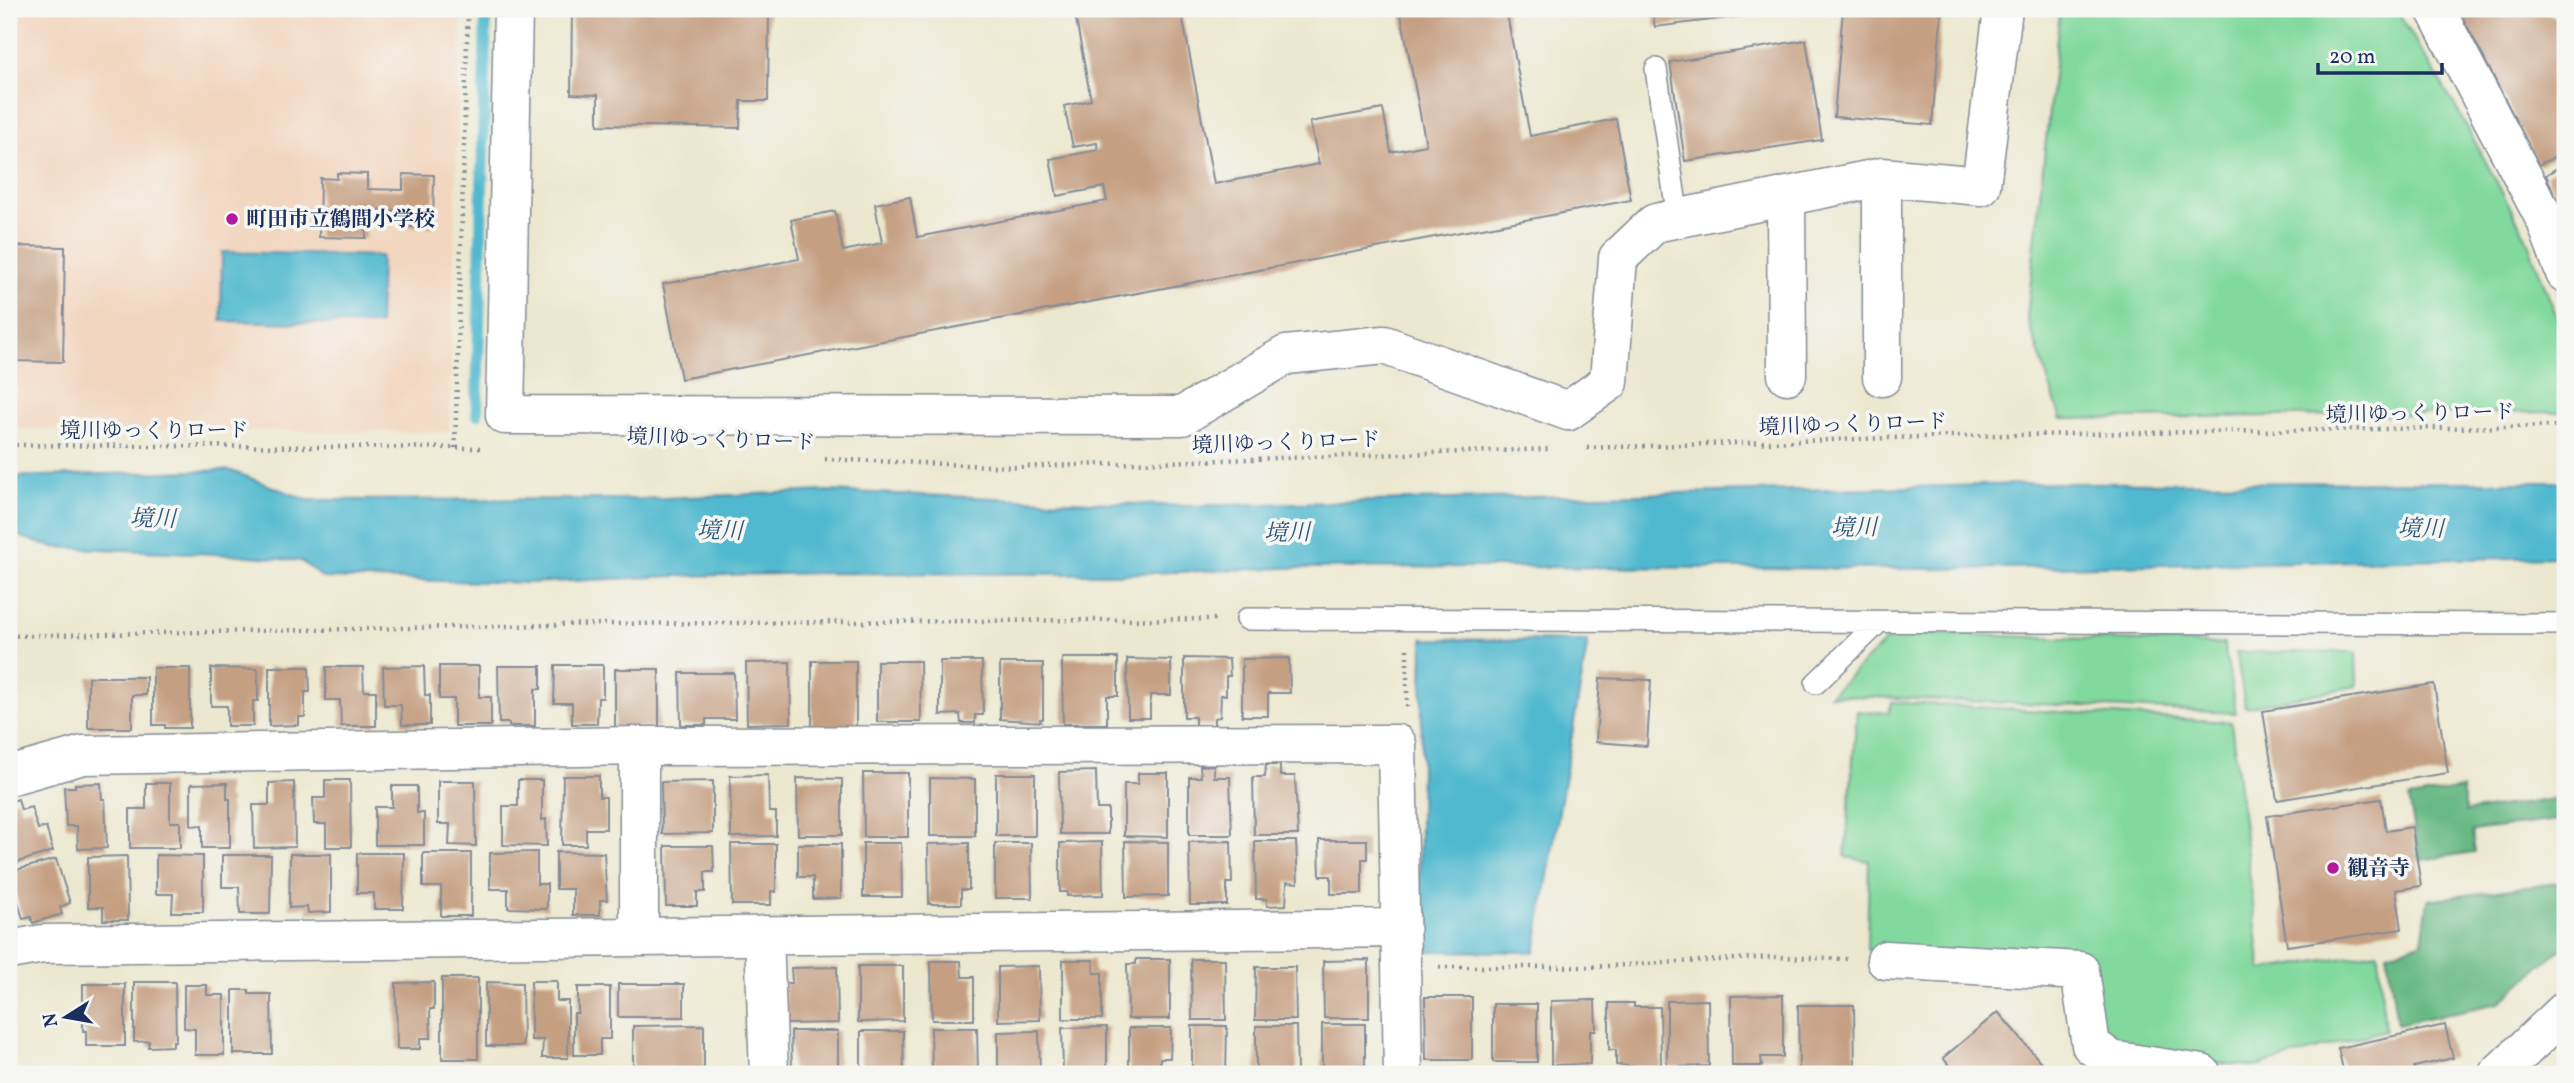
<svg xmlns="http://www.w3.org/2000/svg" width="2574" height="1083" font-family="Vollkorn,'Noto Serif JP',serif">
<style>
.built{fill:#f2d5be}
.green{fill:#81d99d;stroke:#4e847e;stroke-width:2}
.forest{fill:#68b984;stroke:#427471;stroke-width:2}
.water{fill:#51b9cf;stroke:#367496;stroke-width:2}
.lines{fill:none;stroke-linecap:round;stroke-linejoin:round}
.stream{stroke:#51b9cf;stroke-width:12}
.building{fill:#c59f82}
.lane-casing{stroke:#848c97;stroke-width:24}
.street-casing{stroke:#848c97;stroke-width:41}
.primary-casing{stroke:#848c97;stroke-width:41}
.path{stroke:#848c97;stroke-width:4.5;stroke-dasharray:2 5;stroke-linecap:butt}
.lane{stroke:#fff;stroke-width:21}
.street{stroke:#fff;stroke-width:38}
.primary{stroke:#fff;stroke-width:38}
.poi-dot{fill:#b5179e;stroke:#f6f6f2;stroke-width:2.5}
.labels{text-anchor:middle;stroke-width:7;stroke-linejoin:round;paint-order:stroke}
.poi-label{font-size:21px;font-weight:bold;fill:#1b2f5e;stroke:#f6f6f2;text-anchor:start}
.street-label{font-size:21px;fill:#1b2f5e;stroke:#f6f6f2}
.water-label{font-size:23px;font-style:italic;fill:#2b5880;stroke:#f6f6f2}
</style>
<rect width="100%" height="100%" fill="#f6f6f2"/>
<filter id="ink" filterUnits="userSpaceOnUse"><feTurbulence type="fractalNoise" baseFrequency=".0143" numOctaves="2"/><feDisplacementMap in="SourceGraphic" scale="14" xChannelSelector="R" yChannelSelector="G"/><feConvolveMatrix kernelMatrix="1 2 1 2 8 2 1 2 1" color-interpolation-filters="sRGB"/></filter>
<filter id="wash" filterUnits="userSpaceOnUse"><feTurbulence type="fractalNoise" baseFrequency=".00686" numOctaves="4" result="noise"/><feDisplacementMap in="SourceGraphic" scale="28" xChannelSelector="R" yChannelSelector="G"/><feGaussianBlur stdDeviation="1.57" result="paint"/><feColorMatrix in="noise" values="0 0 0 0 0 0 0 0 0 0 0 0 0 0 0 0 0 1.4 0 .05"/><feComposite in="paint" operator="in"/></filter>
<g filter="url(#wash)">
<rect width="100%" height="100%" fill="#ece8d0"/>
<path class="built" d="M 9,9 L 461,9 L 449,432 L 9,429 Z"/>
<path class="green" d="M 2060,9 L 2396,9 L 2459,112 L 2525,235 L 2565,338 L 2565,412 L 2061,419 L 2027,317 Z
M 1895,632 L 2224,644 L 2236,713 L 1830,695 Z
M 2236,652 L 2356,652 L 2357,686 L 2245,707 Z
M 1892,702 L 2231,722 L 2261,970 L 2378,952 L 2385,1030 L 2255,1067 L 2120,1052 L 2093,1040 L 2081,965 L 1867,950 L 1869,861 L 1845,857 L 1857,711 L 1889,713 Z"/>
<path class="forest" d="M 2462,789 L 2466,812 L 2563,798 L 2565,819 L 2472,831 L 2475,852 L 2420,860 L 2409,798 Z
M 2565,882 L 2565,944 L 2499,1003 L 2397,1024 L 2387,953 L 2422,943 L 2428,900 Z"/>
<path class="water" d="M 222,252 L 381,256 L 379,325 L 221,321 Z
M 229,470 L 307,500 L 642,499 L 826,491 L 1186,506 L 2058,483 L 2565,482 L 2565,557 L 1954,569 L 1483,567 L 1285,568 L 1118,574 L 830,573 L 674,576 L 530,583 L 323,578 L 301,561 L 240,555 L 51,547 L 16,535 L 9,537 L 9,477 Z
M 1423,639 L 1588,641 L 1535,952 L 1418,951 Z"/>
<g class="lines">
<path class="stream" d="M 477,414 L 486,9"/>
</g>
<g id="blocks">
<path class="building" d="M 572,9 L 769,9 L 768,101 L 741,101 L 740,128 L 598,125 L 598,95 L 571,94 Z
M 1074,9 L 1181,9 L 1214,184 L 1319,164 L 1310,122 L 1383,109 L 1391,152 L 1426,145 L 1400,9 L 1506,9 L 1530,136 L 1616,119 L 1631,200 L 681,379 L 663,284 L 799,259 L 791,220 L 835,211 L 843,251 L 882,243 L 875,204 L 910,197 L 917,237 L 1107,201 L 1104,187 L 1057,196 L 1050,159 L 1098,150 L 1097,143 L 1073,147 L 1064,106 L 1091,100 Z
M 1652,9 L 1792,9 L 1792,10 L 1655,27 Z
M 1843,9 L 1942,9 L 1932,125 L 1834,117 Z
M 2475,9 L 2539,9 L 2565,22 L 2565,152 L 2539,165 L 2461,14 Z
M 1806,40 L 1822,140 L 1685,161 L 1670,62 Z
M 2565,163 L 2565,218 L 2546,175 Z
M 337,173 L 367,174 L 367,189 L 403,190 L 403,174 L 434,175 L 433,227 L 402,226 L 402,210 L 366,210 L 366,238 L 319,237 L 320,178 L 337,179 Z
M 9,246 L 65,247 L 63,362 L 9,361 Z
M 1062,658 L 1118,658 L 1118,696 L 1107,696 L 1107,724 L 1063,724 Z
M 1184,658 L 1229,659 L 1230,676 L 1226,676 L 1226,695 L 1221,695 L 1220,717 L 1214,718 L 1214,725 L 1195,725 L 1195,717 L 1184,717 Z
M 1289,658 L 1290,693 L 1268,693 L 1268,716 L 1242,716 L 1242,659 Z
M 1127,659 L 1171,660 L 1171,695 L 1150,695 L 1150,718 L 1128,718 Z
M 812,661 L 856,661 L 856,727 L 812,727 Z
M 877,661 L 920,661 L 921,722 L 877,722 Z
M 940,661 L 982,661 L 983,715 L 975,715 L 975,723 L 961,723 L 960,714 L 940,715 Z
M 790,662 L 791,723 L 747,724 L 746,663 Z
M 1000,663 L 1043,663 L 1043,719 L 1040,719 L 1041,722 L 1000,719 Z
M 555,665 L 603,665 L 603,698 L 598,698 L 597,724 L 572,724 L 572,703 L 554,703 Z
M 424,666 L 425,695 L 430,695 L 430,725 L 402,725 L 401,705 L 384,705 L 383,667 Z
M 439,666 L 479,666 L 479,697 L 491,697 L 491,726 L 454,726 L 454,699 L 439,699 Z
M 498,666 L 541,666 L 541,689 L 535,689 L 535,726 L 509,726 L 509,723 L 499,723 Z
M 269,667 L 309,667 L 310,692 L 305,692 L 305,717 L 299,717 L 299,725 L 269,726 Z
M 326,667 L 363,667 L 364,691 L 376,691 L 376,726 L 341,726 L 340,700 L 326,700 Z
M 153,668 L 190,668 L 190,728 L 165,728 L 165,725 L 153,725 Z
M 211,668 L 258,669 L 258,701 L 253,701 L 253,726 L 227,726 L 227,706 L 211,706 Z
M 615,669 L 659,669 L 659,727 L 615,727 Z
M 680,673 L 734,673 L 735,719 L 706,719 L 706,725 L 681,725 Z
M 88,677 L 146,677 L 146,695 L 132,695 L 132,728 L 88,728 Z
M 1600,678 L 1651,680 L 1647,746 L 1596,742 Z
M 2434,684 L 2448,773 L 2277,800 L 2263,711 Z
M 1214,765 L 1214,777 L 1230,777 L 1232,835 L 1189,835 L 1189,777 L 1201,777 L 1200,766 Z
M 1266,765 L 1280,765 L 1280,776 L 1295,776 L 1298,835 L 1254,835 L 1253,777 L 1265,777 Z
M 1096,771 L 1097,809 L 1108,809 L 1108,834 L 1060,834 L 1059,772 Z
M 863,773 L 908,773 L 908,837 L 864,837 Z
M 1138,773 L 1168,773 L 1168,837 L 1124,836 L 1124,784 L 1138,784 Z
M 996,774 L 1035,774 L 1035,836 L 996,836 Z
M 768,775 L 769,812 L 776,812 L 776,836 L 731,837 L 730,776 Z
M 563,776 L 599,776 L 599,797 L 606,797 L 606,829 L 586,829 L 586,845 L 562,845 Z
M 797,778 L 842,779 L 842,835 L 798,835 Z
M 930,778 L 975,779 L 975,836 L 930,836 Z
M 325,780 L 350,780 L 351,847 L 326,847 L 326,824 L 314,824 L 313,798 L 325,798 Z
M 518,780 L 542,780 L 542,820 L 546,819 L 547,846 L 503,845 L 503,806 L 518,806 Z
M 438,781 L 475,781 L 476,846 L 449,845 L 450,824 L 438,824 Z
M 713,781 L 713,833 L 662,834 L 661,782 Z
M 294,782 L 295,847 L 254,848 L 253,805 L 269,805 L 269,783 Z
M 101,783 L 102,799 L 105,799 L 107,848 L 78,849 L 77,826 L 66,826 L 64,787 L 75,787 L 75,784 Z
M 146,783 L 170,783 L 170,822 L 180,822 L 180,848 L 130,848 L 130,809 L 146,809 Z
M 227,783 L 227,799 L 230,799 L 230,848 L 202,848 L 202,825 L 191,826 L 191,784 Z
M 392,786 L 417,786 L 417,813 L 424,813 L 424,845 L 375,845 L 375,807 L 392,807 Z
M 18,799 L 21,810 L 31,807 L 38,829 L 46,827 L 53,851 L 9,865 L 9,802 Z
M 2381,799 L 2386,831 L 2412,827 L 2421,886 L 2396,890 L 2402,929 L 2287,946 L 2267,816 Z
M 1319,840 L 1367,840 L 1367,859 L 1362,859 L 1362,894 L 1331,894 L 1331,876 L 1320,876 Z
M 1125,841 L 1168,842 L 1168,896 L 1126,897 Z
M 1231,841 L 1232,883 L 1227,883 L 1227,905 L 1190,905 L 1189,842 Z
M 1255,841 L 1296,841 L 1298,883 L 1287,882 L 1286,905 L 1267,906 L 1267,899 L 1256,899 Z
M 1102,842 L 1103,895 L 1067,896 L 1067,892 L 1060,892 L 1060,843 Z
M 863,843 L 901,843 L 902,897 L 863,897 Z
M 969,843 L 969,890 L 961,890 L 961,904 L 929,904 L 928,844 Z
M 995,843 L 1031,843 L 1032,898 L 995,898 Z
M 731,844 L 776,844 L 776,892 L 771,891 L 771,905 L 732,905 Z
M 798,844 L 841,844 L 841,898 L 813,899 L 813,877 L 798,877 Z
M 665,846 L 713,846 L 714,872 L 705,872 L 705,892 L 697,892 L 697,906 L 666,906 Z
M 537,852 L 537,884 L 547,884 L 547,909 L 508,908 L 508,889 L 490,889 L 490,853 Z
M 556,852 L 604,853 L 607,900 L 600,900 L 600,915 L 573,915 L 573,889 L 556,889 Z
M 357,853 L 404,853 L 403,909 L 374,909 L 374,893 L 357,893 Z
M 423,853 L 471,853 L 471,916 L 441,916 L 441,887 L 423,887 Z
M 290,854 L 331,854 L 331,912 L 308,913 L 307,907 L 289,908 Z
M 156,855 L 203,856 L 203,912 L 172,912 L 173,894 L 156,894 Z
M 222,855 L 271,855 L 270,914 L 240,914 L 239,887 L 222,887 Z
M 127,856 L 128,920 L 103,920 L 103,907 L 88,907 L 88,857 Z
M 56,859 L 70,903 L 60,907 L 62,914 L 33,923 L 31,917 L 23,919 L 9,872 Z
M 1136,959 L 1170,959 L 1170,1019 L 1128,1019 L 1127,964 L 1136,964 Z
M 1191,959 L 1225,959 L 1226,1020 L 1192,1020 Z
M 1063,960 L 1093,960 L 1094,973 L 1102,973 L 1102,1019 L 1063,1019 Z
M 1369,960 L 1369,1018 L 1324,1018 L 1323,961 Z
M 931,961 L 961,961 L 962,977 L 974,977 L 974,1020 L 932,1020 Z
M 858,966 L 903,966 L 903,1021 L 858,1022 Z
M 1039,966 L 1040,1020 L 998,1021 L 998,967 Z
M 837,967 L 838,1023 L 786,1024 L 785,983 L 792,983 L 791,968 Z
M 1256,967 L 1295,967 L 1296,1020 L 1255,1020 Z
M 442,978 L 478,978 L 478,1059 L 442,1059 Z
M 531,981 L 557,981 L 557,1001 L 568,1001 L 568,1058 L 542,1058 L 543,1040 L 531,1040 Z
M 134,982 L 175,982 L 176,1041 L 173,1041 L 173,1046 L 148,1047 L 149,1041 L 134,1042 Z
M 434,982 L 434,1009 L 430,1009 L 431,1038 L 420,1038 L 420,1049 L 397,1049 L 396,983 Z
M 486,982 L 522,983 L 523,1046 L 486,1046 Z
M 83,984 L 125,984 L 125,1046 L 86,1046 L 86,1031 L 83,1031 Z
M 618,984 L 684,984 L 684,1017 L 618,1017 Z
M 184,985 L 207,985 L 207,995 L 224,995 L 224,1055 L 195,1055 L 195,1029 L 184,1028 Z
M 578,987 L 610,987 L 610,1039 L 600,1039 L 600,1055 L 574,1055 L 574,1013 L 578,1013 Z
M 233,990 L 249,990 L 249,994 L 271,994 L 272,1054 L 233,1054 Z
M 1783,995 L 1783,1057 L 1761,1057 L 1762,1066 L 1732,1066 L 1731,996 Z
M 1425,997 L 1472,997 L 1472,1060 L 1426,1060 Z
M 1595,1000 L 1596,1031 L 1590,1031 L 1590,1064 L 1551,1065 L 1551,1001 Z
M 1708,1000 L 1709,1066 L 1667,1067 L 1667,1001 Z
M 1609,1003 L 1634,1003 L 1634,1007 L 1660,1007 L 1661,1068 L 1616,1065 L 1616,1050 L 1609,1050 Z
M 1493,1004 L 1537,1004 L 1537,1062 L 1493,1062 Z
M 1798,1005 L 1854,1005 L 1855,1071 L 1799,1071 Z
M 1998,1012 L 2051,1074 L 1956,1074 L 1943,1058 Z
M 1322,1024 L 1365,1024 L 1365,1074 L 1322,1074 Z
M 704,1025 L 704,1069 L 633,1069 L 633,1026 Z
M 2445,1025 L 2453,1058 L 2414,1067 L 2415,1074 L 2344,1074 L 2338,1048 Z
M 1192,1026 L 1227,1026 L 1226,1074 L 1192,1074 Z
M 1256,1026 L 1296,1026 L 1297,1074 L 1256,1074 Z
M 1107,1027 L 1107,1074 L 1063,1074 L 1062,1028 Z
M 931,1028 L 977,1028 L 978,1074 L 932,1074 Z
M 1129,1028 L 1171,1028 L 1170,1058 L 1160,1058 L 1160,1074 L 1129,1074 Z
M 791,1031 L 838,1031 L 838,1074 L 792,1074 Z
M 861,1031 L 903,1031 L 904,1074 L 861,1074 Z
M 1039,1031 L 1040,1074 L 998,1074 L 998,1032 Z"/>
</g>
</g>
<g filter="url(#ink)">
<use href="#blocks" fill-opacity="0" stroke="#848c97" stroke-width="2"/>
<g class="lines">
<defs>
<path id="lane" d="M 1656,69 L 1678,219
M 1247,619 L 2565,624
M 1816,683 L 1878,623"/>
<path id="street" d="M 513,9 L 505,415 L 1182,416 L 1286,355 L 1384,345 L 1568,411 L 1609,382 L 1618,258 L 1655,223 L 1882,177 L 1981,186 L 2003,9
M 2435,9 L 2546,221 L 2565,273
M 1786,196 L 1787,375
M 1882,377 L 1882,177
M 639,746 L 639,937
M 9,776 L 83,755 L 639,746 L 1397,744 L 1403,1074
M 764,935 L 769,1074
M 9,950 L 43,944 L 1400,928
M 1886,960 L 2080,971 L 2091,1045 L 2111,1060 L 2202,1074"/>
<path id="primary" d="M 2498,1074 L 2565,1011"/>
</defs>
<use href="#lane" class="lane-casing"/>
<use href="#street" class="street-casing"/>
<use href="#primary" class="primary-casing"/>
<path class="path" d="M 9,445 L 480,448
M 455,448 L 468,9
M 1587,448 L 1952,436 L 2565,426
M 825,459 L 1015,467 L 1551,449
M 9,636 L 604,624 L 1219,619
M 1407,649 L 1407,707
M 1439,967 L 1589,967 L 1773,957 L 1847,959"/>
<use href="#lane" class="lane"/>
<use href="#street" class="street"/>
<use href="#primary" class="primary"/>
</g>
</g>
<g class="poi-dot">
<circle cx="232" cy="219" r="7"/>
<circle cx="2333" cy="868" r="7"/>
</g>
<g class="labels">
<g class="poi-label">
<text x="246" y="226">町田市立鶴間小学校</text>
<text x="2347" y="875">観音寺</text>
</g>
<g class="street-label">
<text transform="translate(2420 413) rotate(-1)" y="7">境川ゆっくりロード</text>
<text transform="translate(1853 424) rotate(-2)" y="7">境川ゆっくりロード</text>
<text x="154" y="437">境川ゆっくりロード</text>
<text transform="translate(721 439) rotate(2)" y="7">境川ゆっくりロード</text>
<text transform="translate(1286 442) rotate(-2)" y="7">境川ゆっくりロード</text>
</g>
<g class="water-label">
<text transform="translate(153 518) rotate(1)" y="8">境川</text>
<text transform="translate(1854 527) rotate(-1)" y="8">境川</text>
<text transform="translate(2421 528) rotate(1)" y="8">境川</text>
<text transform="translate(720 530) rotate(1)" y="8">境川</text>
<text transform="translate(1287 532) rotate(-1)" y="8">境川</text>
</g>
</g>
<rect width="2574" height="1083" fill="none" stroke="#f6f6f2" stroke-width="35"/>
<g transform="translate(66 1017) rotate(259)" stroke="#f6f6f2" stroke-width="5" paint-order="stroke">
<path d="M0-5L12 26L0 18L-12 26Z" fill="#1b2f5e"/>
<text y="-10" font-size="19" font-weight="bold" text-anchor="middle" fill="#1b2f5e">N</text>
</g>
<path d="M2318 63v10h124v-10" fill="none" stroke="#1b2f5e" stroke-width="3.5"/>
<text x="2329" y="63" font-size="21" fill="#1b2f5e" stroke="#f6f6f2" stroke-width="5" paint-order="stroke">20 m</text>
</svg>
